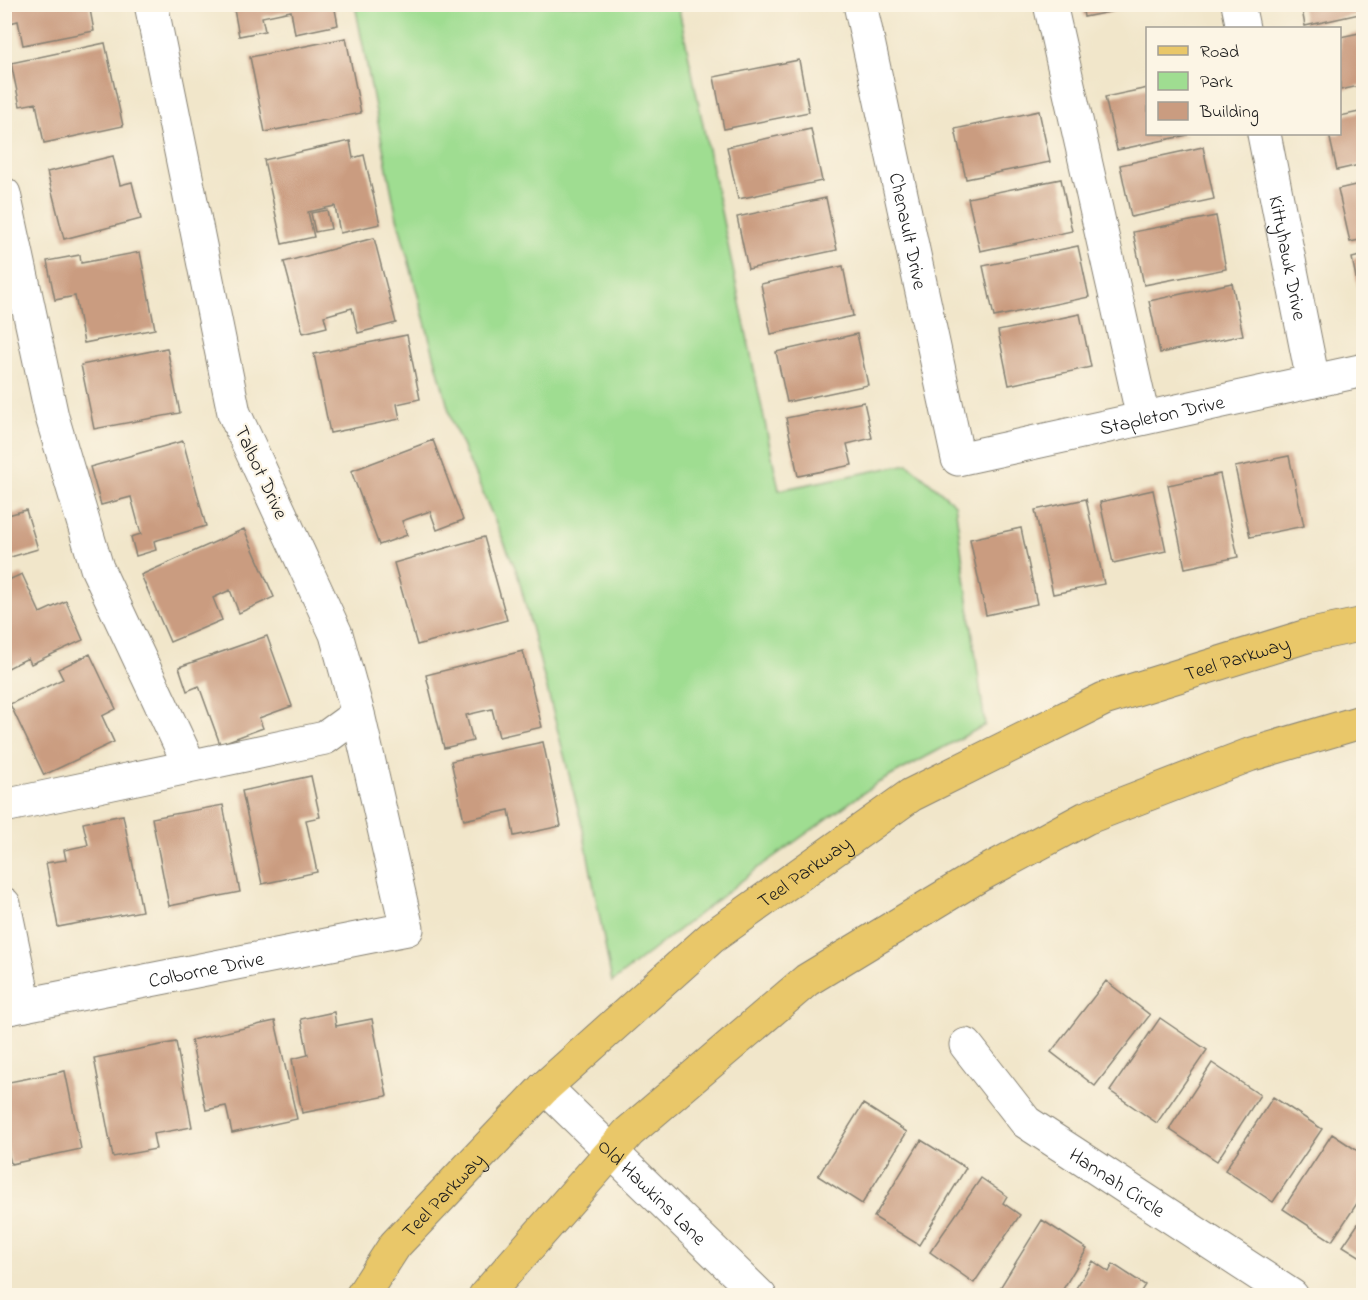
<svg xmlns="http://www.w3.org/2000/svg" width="1368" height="1300" font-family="'Indie Flower',sans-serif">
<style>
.green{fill:#9fdd91;stroke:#5e7c56;stroke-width:1.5}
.building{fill:#ca9c80}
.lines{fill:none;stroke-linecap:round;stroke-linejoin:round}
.minor-casing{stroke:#868173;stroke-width:35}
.major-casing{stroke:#868173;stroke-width:35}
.minor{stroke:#fff;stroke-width:33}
.major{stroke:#e9c769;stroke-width:33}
.labels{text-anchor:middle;stroke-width:4.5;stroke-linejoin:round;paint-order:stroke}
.street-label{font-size:20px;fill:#1c1c1c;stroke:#fcf5e5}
</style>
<rect width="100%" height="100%" fill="#fcf5e5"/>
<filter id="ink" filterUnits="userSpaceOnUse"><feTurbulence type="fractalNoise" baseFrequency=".0167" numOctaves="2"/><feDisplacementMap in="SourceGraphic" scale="12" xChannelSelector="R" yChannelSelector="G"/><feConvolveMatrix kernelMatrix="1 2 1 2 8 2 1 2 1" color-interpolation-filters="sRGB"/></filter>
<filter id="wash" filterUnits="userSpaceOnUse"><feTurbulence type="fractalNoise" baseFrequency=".008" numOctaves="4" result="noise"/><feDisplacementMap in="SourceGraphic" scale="24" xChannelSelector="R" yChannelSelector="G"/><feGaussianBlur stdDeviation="1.35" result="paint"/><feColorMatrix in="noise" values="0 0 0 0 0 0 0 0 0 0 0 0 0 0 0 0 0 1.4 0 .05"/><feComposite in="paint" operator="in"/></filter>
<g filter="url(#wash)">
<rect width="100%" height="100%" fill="#f1e6ca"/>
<path class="green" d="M 355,5 L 678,5 L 779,490 L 908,464 L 955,504 L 985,725 L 876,784 L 758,868 L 612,982 L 582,825 L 517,572 L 452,422 L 396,214 Z"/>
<g id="blocks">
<path class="building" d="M 4,4 L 89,4 L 94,31 L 23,45 L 18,21 L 6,24 Z
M 233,4 L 334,4 L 338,25 L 295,34 L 291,11 L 262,17 L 265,31 L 239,36 Z
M 1082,4 L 1140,4 L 1140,6 L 1084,17 Z
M 1301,4 L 1364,4 L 1364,13 L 1305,26 Z
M 1364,32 L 1364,85 L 1340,90 L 1340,37 Z
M 346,38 L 361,113 L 265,132 L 250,57 Z
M 105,43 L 123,126 L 44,143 L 36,103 L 20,106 L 11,63 Z
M 799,60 L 809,112 L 724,129 L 714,77 Z
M 1148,88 L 1148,134 L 1188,135 L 1117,150 L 1105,97 Z
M 1039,111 L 1050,162 L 966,179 L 955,129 Z
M 1364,111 L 1364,164 L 1337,170 L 1329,134 L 1340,134 L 1340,116 Z
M 811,129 L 822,181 L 738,199 L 727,147 Z
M 350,141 L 353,158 L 364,155 L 380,224 L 340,233 L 335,206 L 308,212 L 314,237 L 282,244 L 264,160 Z
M 1203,147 L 1214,199 L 1131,217 L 1120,165 Z
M 113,156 L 120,185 L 132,182 L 141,219 L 64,239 L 47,172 Z
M 1061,179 L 1072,231 L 980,251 L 968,198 Z
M 1364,183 L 1364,239 L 1350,242 L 1338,189 Z
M 826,198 L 837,250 L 748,269 L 737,217 Z
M 327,210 L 331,229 L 315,232 L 311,213 Z
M 1216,216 L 1226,269 L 1144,285 L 1133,232 Z
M 374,238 L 396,323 L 358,333 L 352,308 L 324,316 L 327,327 L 303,333 L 284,262 Z
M 1078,246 L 1089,297 L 994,317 L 983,266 Z
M 140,252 L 155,329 L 84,343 L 75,296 L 55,300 L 47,261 L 80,255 L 81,263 Z
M 1364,255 L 1364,307 L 1362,307 L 1352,258 Z
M 843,266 L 853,316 L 771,334 L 761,284 Z
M 1232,283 L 1243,335 L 1160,353 L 1149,301 Z
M 1080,314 L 1091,367 L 1009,385 L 998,331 Z
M 857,334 L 868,385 L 787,402 L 776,352 Z
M 407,335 L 420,399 L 397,404 L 400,419 L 330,433 L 314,354 Z
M 167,348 L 180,413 L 94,429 L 81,365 Z
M 864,402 L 872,438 L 847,444 L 852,465 L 798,476 L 786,418 Z
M 433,440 L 463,520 L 437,530 L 430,511 L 402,521 L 407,535 L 379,545 L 351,471 Z
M 183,441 L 206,526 L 154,541 L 156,550 L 136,556 L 131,537 L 141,534 L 131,497 L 101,505 L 90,467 Z
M 1289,456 L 1304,526 L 1250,537 L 1235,467 Z
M 1220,474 L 1238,557 L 1185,568 L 1168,485 Z
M 1153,490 L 1166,551 L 1113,563 L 1100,502 Z
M 1086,499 L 1104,584 L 1053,594 L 1035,510 Z
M 4,504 L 8,515 L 26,510 L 38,549 L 4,559 Z
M 1021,528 L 1037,604 L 986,615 L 970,539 Z
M 244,529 L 274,597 L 239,613 L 230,590 L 213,598 L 222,620 L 170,642 L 141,575 Z
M 484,537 L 507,620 L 417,645 L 394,563 Z
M 22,574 L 40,613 L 66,601 L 83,640 L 31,664 L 28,658 L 4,670 L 4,582 Z
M 267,636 L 292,706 L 259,718 L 263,728 L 220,744 L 199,686 L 187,691 L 179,667 Z
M 523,651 L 542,727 L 499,737 L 492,709 L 466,715 L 473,741 L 444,748 L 426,675 Z
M 90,654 L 116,709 L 102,716 L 114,742 L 44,775 L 10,704 L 63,679 L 58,669 Z
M 543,742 L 561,826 L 514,836 L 509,810 L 464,820 L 451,761 Z
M 311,776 L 320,817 L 306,820 L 317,872 L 262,884 L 242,791 Z
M 223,805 L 240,892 L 169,906 L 152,818 Z
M 123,815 L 142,911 L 58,927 L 46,863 L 66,860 L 64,850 L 88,845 L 83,823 Z
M 1106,981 L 1150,1015 L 1095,1086 L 1051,1052 Z
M 334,1012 L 336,1026 L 372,1019 L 387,1096 L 302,1113 L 292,1059 L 308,1055 L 301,1019 Z
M 1160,1018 L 1207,1050 L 1157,1123 L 1110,1091 Z
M 275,1021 L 297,1119 L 232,1133 L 226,1106 L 206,1110 L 191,1040 Z
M 176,1042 L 192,1127 L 153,1134 L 156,1149 L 113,1157 L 94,1058 Z
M 1212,1063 L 1260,1095 L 1217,1161 L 1169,1129 Z
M 65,1071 L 81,1149 L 11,1164 L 4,1135 L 4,1083 Z
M 1273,1097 L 1322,1129 L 1273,1202 L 1225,1170 Z
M 863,1104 L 907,1132 L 862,1204 L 818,1176 Z
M 1332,1134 L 1364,1155 L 1364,1193 L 1332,1241 L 1283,1209 Z
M 921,1140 L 966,1168 L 919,1245 L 874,1217 Z
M 981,1178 L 1007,1196 L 1003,1203 L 1020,1215 L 974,1283 L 930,1252 Z
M 1364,1215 L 1364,1259 L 1343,1246 Z
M 1042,1220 L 1087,1249 L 1059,1296 L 995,1296 Z
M 1093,1261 L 1109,1272 L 1113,1264 L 1145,1285 L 1138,1296 L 1071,1296 Z"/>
</g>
</g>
<g filter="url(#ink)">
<use href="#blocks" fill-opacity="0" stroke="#868173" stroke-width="1.5"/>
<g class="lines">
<defs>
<g id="minor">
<path id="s1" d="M 860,4 L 958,459 L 1364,370"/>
<path d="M 1050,4 L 1143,418"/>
<path d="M 1238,4 L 1243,28"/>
<path id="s2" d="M 1264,134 L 1313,381"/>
<path d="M 4,194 L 52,417 L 97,568 L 190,766"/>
<path d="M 4,806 L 325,738 L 358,714"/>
<path d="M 4,904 L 25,1005"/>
<path id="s3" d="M 4,1009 L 407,929 L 358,714 L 336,634 L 234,413 L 151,4"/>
<path id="s4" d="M 966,1045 L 1026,1122 L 1292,1296"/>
<path id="s5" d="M 545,1087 L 760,1296"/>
</g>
<g id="major">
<path id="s6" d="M 362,1296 L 395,1245 L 545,1087 L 712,937 L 911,795 L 1104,699 L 1307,636 L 1364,624"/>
<path d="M 485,1296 L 629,1132 L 807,980 L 980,875 L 1086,818 L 1249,755 L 1364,721"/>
</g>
</defs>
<use href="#minor" class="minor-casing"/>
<use href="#major" class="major-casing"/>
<use href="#minor" class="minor"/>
<use href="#major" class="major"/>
</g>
</g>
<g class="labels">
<g class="street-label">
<text dy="7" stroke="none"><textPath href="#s1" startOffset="232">Chenault Drive</textPath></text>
<text dy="7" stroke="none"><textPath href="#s2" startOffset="126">Kittyhawk Drive</textPath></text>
<text dy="7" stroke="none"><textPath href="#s1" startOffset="674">Stapleton Drive</textPath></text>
<text transform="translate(262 472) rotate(65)" y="7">Talbot Drive</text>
<text dy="7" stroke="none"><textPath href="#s6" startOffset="1102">Teel Parkway</textPath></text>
<text dy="7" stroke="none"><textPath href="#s6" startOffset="616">Teel Parkway</textPath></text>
<text dy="7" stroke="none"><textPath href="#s3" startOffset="206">Colborne Drive</textPath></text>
<text dy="7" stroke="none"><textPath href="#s4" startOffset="207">Hannah Circle</textPath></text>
<text dy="7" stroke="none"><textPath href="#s5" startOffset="150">Old Hawkins Lane</textPath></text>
<text dy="7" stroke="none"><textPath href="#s6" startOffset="130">Teel Parkway</textPath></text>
</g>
</g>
<rect width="1368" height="1300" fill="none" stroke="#fcf5e5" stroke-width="24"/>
<rect x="1146" y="27" width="195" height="108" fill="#fcf5e5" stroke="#a29e95" stroke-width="1.5"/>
<rect x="1158" y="46" width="30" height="9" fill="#e9c769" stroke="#a29e95" stroke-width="1.5"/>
<text x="1200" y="57" font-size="18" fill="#1c1c1c">Road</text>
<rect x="1158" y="72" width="30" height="18" fill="#9fdd91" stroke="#a29e95" stroke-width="1.5"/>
<text x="1200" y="87" font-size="18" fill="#1c1c1c">Park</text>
<rect x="1158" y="102" width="30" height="18" fill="#ca9c80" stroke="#a29e95" stroke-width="1.5"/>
<text x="1200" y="117" font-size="18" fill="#1c1c1c">Building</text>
</svg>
